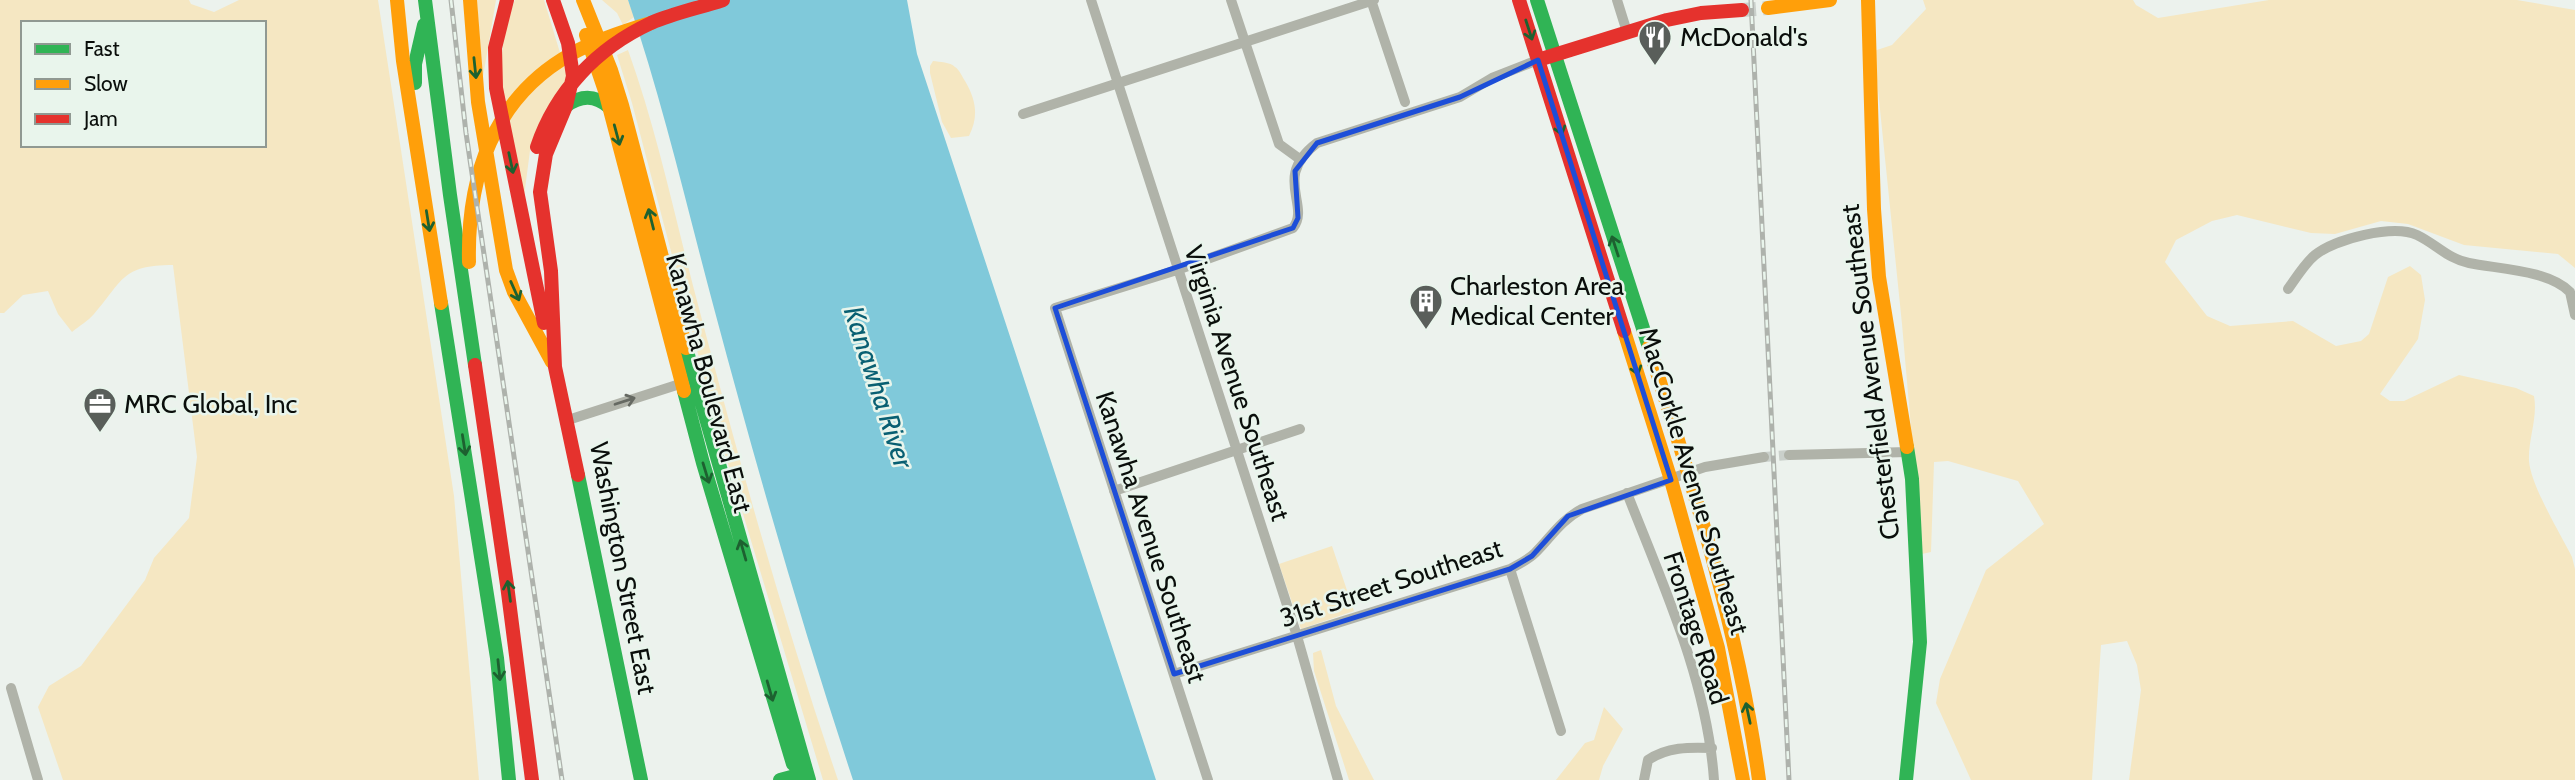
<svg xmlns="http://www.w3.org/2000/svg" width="2575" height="780" font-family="Cabin,sans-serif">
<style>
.green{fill:#f5e7c2;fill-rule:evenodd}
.water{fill:#80c9da}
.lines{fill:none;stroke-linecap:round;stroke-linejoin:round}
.street-tunnel{stroke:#cad0cb;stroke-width:10;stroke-dasharray:10 5;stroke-linecap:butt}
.secondary-tunnel{stroke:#cad0cb;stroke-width:14;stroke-dasharray:14 7;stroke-linecap:butt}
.street{stroke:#b0b3a9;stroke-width:10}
.fast{stroke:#30b455;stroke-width:14}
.slow{stroke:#ff9f0a;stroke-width:14}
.jam{stroke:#e5322d;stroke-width:14}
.rail-casing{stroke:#aeb2ac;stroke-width:5}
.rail{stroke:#e9f5ec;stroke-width:2.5;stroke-dasharray:8;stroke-linecap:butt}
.oneway{stroke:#1d6130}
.oneway2{stroke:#656962}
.marked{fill:none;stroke:#1d4ed8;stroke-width:5;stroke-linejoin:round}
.labels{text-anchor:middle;stroke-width:5;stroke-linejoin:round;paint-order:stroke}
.poi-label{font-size:26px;fill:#0a0e0b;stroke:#e9f5ec;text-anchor:start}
.street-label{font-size:26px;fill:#0a0e0b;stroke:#e9f5ec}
.water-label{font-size:28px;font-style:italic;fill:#085f72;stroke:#e9f5ec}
</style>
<rect width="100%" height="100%" fill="#ecf2ed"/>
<path class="green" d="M 0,0 L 189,0 L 191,4 L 214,12 L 239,0 L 378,0 L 454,496 L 479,780 L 63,780 L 38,707 L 49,686 L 81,666 L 145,580 L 154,558 L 189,518 L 197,457 L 173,265 C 121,265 123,281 94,314 C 88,321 79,326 72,332 L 58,314 L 48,291 L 23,295 L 4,313 L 0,313 ZM 23,23 L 264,23 L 264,145 L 23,145 Z
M 477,0 L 496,0 L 483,77 L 477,3 Z
M 515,0 L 544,0 L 568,79 L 531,143 L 523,204 C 508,135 487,68 515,0 Z
M 602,0 L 628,0 L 634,17 L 623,25 L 617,13 Z
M 1923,0 L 2133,0 L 2136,5 L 2158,18 L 2269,0 L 2517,0 L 2575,10 L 2575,268 L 2558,254 L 2464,245 L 2408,224 L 2381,221 L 2335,234 L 2311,233 L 2237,215 L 2212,221 L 2176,240 L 2165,262 L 2207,316 L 2230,326 L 2293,321 L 2336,346 L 2361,341 L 2369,334 L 2388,277 L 2410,266 L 2421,275 L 2425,300 L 2418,339 L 2380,394 L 2390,401 L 2404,401 L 2459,375 L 2516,388 L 2534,396 C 2538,418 2528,439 2529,461 C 2531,486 2560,533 2572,557 L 2575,569 L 2575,780 L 2129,780 L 2141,690 L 2137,665 L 2127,641 L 2101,645 L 2092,780 L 1971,780 L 1936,703 L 1940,679 L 1986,570 L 2044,524 L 2018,481 L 1948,461 L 1934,462 L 1931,552 L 1922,554 L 1902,324 L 1874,51 L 1892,45 L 1926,9 Z
M 628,50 C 659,136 677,228 701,316 C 742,472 786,628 838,780 L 823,780 L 719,434 L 632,103 L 617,55 Z
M 933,61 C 940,62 950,62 955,67 C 960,70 962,77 965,81 C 976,100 979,116 969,136 L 951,138 L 942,122 L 930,73 L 930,66 Z
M 1332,546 L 1354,611 L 1301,629 L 1279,564 Z
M 1321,650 L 1336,706 L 1374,780 L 1349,780 L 1314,671 L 1313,653 Z
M 1604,707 L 1623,729 L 1603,766 L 1599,780 L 1556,780 L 1585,743 L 1594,740 Z"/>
<path class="water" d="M 628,0 L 907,0 L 917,54 L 1156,780 L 853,780 C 802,626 757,469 715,312 C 687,208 663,102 628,0 Z"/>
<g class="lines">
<path class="street-tunnel" d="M 1764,457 L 1789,455"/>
<path class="secondary-tunnel" d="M 1742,10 L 1768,8"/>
<path class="street" d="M 1091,0 L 1297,636 L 1338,780
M 1231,0 L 1279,144 L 1301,160
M 1371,0 L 1405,102
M 1617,0 L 1627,32
M 1023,114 L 1374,0
M 2288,289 C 2296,278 2305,263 2315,255 C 2335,239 2393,224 2417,235 C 2436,244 2448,259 2469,263 C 2498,269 2549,270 2570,292 L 2575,315
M 568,420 L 686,382
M 1789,455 L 1908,452
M 1114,491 L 1300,429
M 1627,493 C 1663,585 1707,680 1714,780
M 1510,569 L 1561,731
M 1174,674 L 1510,569 C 1519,564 1528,560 1535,553 C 1551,537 1561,520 1582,509 L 1705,467 L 1764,457
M 11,688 L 38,780
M 1208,780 L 1055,308 L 1177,270 L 1293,228 C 1311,205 1272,177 1317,143 L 1460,97 L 1492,78 L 1538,60
M 1644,780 L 1648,760 C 1667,747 1689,747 1712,748"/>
<path class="fast" d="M 425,0 L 450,195 L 475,365
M 1537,0 L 1649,347
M 415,83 L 415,64 L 424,25
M 566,106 C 581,95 595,95 609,107
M 441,303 L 497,658 L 509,780
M 686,348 L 809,780
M 684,391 L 703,463 L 793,764
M 578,475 L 641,780
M 780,780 L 806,773
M 1906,780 L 1920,642 L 1912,479 L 1907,447"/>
<path class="slow" d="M 397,0 L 403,61 L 441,303
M 470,0 L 478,102 L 506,270 L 514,292 L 552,362
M 583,0 L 611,70 L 622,105 L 686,348
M 1868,0 L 1874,209 L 1879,277 L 1907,447
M 1768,8 L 1830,0
M 586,35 L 605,91 L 684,391
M 469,262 C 467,177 493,98 571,54 C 596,40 624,31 651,23
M 1624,331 L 1671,480 L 1718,648 L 1743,780
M 1649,347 C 1694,489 1739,632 1759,780"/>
<path class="jam" d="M 507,0 L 495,48 L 496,88 L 544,323
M 553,0 L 568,43 L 573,76 L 566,106 L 546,154 L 540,192 L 551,271 L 555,367 L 578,475
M 1519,0 L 1624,331
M 1538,60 L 1667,20 L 1701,13 L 1742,10
M 537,147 C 556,91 597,48 651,23 C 674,13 699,8 723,0
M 475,365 L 507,585 L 532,780"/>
<defs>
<path id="rail" d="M 451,0 L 466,133 L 562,780
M 1751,0 L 1789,780"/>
</defs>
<use href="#rail" class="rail-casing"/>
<use href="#rail" class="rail"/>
</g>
<defs><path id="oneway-shaft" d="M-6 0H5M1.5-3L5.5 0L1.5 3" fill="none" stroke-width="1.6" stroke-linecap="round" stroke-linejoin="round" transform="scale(1.75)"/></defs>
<g class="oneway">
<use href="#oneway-shaft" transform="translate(1529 30) rotate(72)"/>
<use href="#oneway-shaft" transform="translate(475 68) rotate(84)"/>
<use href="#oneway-shaft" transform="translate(1559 125) rotate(73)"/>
<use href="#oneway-shaft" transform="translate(617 135) rotate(75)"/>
<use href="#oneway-shaft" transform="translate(511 163) rotate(78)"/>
<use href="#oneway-shaft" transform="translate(651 219) rotate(-104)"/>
<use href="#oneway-shaft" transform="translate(428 221) rotate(81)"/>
<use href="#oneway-shaft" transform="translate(1615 246) rotate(-108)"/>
<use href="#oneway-shaft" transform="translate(515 291) rotate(66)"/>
<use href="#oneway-shaft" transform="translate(1635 365) rotate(72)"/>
<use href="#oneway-shaft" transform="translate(464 445) rotate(81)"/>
<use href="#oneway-shaft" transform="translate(706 473) rotate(73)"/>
<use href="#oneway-shaft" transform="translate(743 550) rotate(-106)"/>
<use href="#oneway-shaft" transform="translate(509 591) rotate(-98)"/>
<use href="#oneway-shaft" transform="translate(499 670) rotate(84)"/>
<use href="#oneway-shaft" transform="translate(770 691) rotate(74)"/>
<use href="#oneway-shaft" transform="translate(1748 713) rotate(-102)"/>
</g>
<use class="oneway2" href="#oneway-shaft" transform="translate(625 401) rotate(-18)"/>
<path class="marked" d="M 1538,60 L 1671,480 L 1568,516 L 1532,556 L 1510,569 L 1174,674 L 1055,308 L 1293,228 L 1298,218 L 1295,171 L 1317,143 L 1460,97 Z"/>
<defs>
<symbol id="restaurant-pin" viewBox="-11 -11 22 30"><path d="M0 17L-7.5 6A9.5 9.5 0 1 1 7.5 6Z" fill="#595e5a" stroke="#e9f5ec"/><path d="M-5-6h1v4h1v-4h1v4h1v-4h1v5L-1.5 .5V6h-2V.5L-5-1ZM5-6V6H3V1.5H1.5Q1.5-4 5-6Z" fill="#fff"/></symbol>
<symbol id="building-pin" viewBox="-11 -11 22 30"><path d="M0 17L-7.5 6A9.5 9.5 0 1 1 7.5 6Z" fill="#595e5a" stroke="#e9f5ec"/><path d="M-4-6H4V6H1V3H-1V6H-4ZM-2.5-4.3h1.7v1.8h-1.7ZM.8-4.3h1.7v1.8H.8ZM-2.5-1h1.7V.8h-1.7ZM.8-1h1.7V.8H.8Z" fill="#fff"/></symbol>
<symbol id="office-pin" viewBox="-11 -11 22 30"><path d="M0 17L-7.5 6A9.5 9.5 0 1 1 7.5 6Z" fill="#595e5a" stroke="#e9f5ec"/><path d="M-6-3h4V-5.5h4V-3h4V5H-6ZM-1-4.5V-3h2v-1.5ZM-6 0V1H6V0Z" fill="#fff"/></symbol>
</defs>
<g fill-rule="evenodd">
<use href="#restaurant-pin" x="1636" y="18" width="38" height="52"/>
<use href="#building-pin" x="1407" y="282" width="38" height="52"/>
<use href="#office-pin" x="81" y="385" width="38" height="52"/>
</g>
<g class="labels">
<g class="poi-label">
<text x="1680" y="46">McDonald's</text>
<text x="1450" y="295">Charleston Area<tspan x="1450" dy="30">Medical Center</tspan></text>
<text x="124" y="413">MRC Global, Inc</text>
</g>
<g class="street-label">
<text transform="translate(1870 372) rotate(-97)" y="9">Chesterfield Avenue Southeast</text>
<text transform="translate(709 383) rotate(75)" y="9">Kanawha Boulevard East</text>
<text transform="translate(1237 383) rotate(72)" y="9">Virginia Avenue Southeast</text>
<text transform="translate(1694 481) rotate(73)" y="9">MacCorkle Avenue Southeast</text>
<text transform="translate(1151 537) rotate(72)" y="9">Kanawha Avenue Southeast</text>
<text transform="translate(623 568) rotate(79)" y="9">Washington Street East</text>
<text transform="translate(1391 583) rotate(-18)" y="9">31st Street Southeast</text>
<text transform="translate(1696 628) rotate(72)" y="9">Frontage Road</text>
</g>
<g class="water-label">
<text transform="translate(879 387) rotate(72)" y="10">Kanawha River</text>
</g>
</g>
<rect x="21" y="21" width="245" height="126" fill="#e9f5ec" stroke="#909992" stroke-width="2"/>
<rect x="35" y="44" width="35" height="10" fill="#30b455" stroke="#909992" stroke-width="2"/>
<text x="84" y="56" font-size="21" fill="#0a0e0b">Fast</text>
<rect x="35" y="79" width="35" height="10" fill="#ff9f0a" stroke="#909992" stroke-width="2"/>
<text x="84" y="91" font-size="21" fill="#0a0e0b">Slow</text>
<rect x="35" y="114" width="35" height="10" fill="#e5322d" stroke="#909992" stroke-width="2"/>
<text x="84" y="126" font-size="21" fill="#0a0e0b">Jam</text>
</svg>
